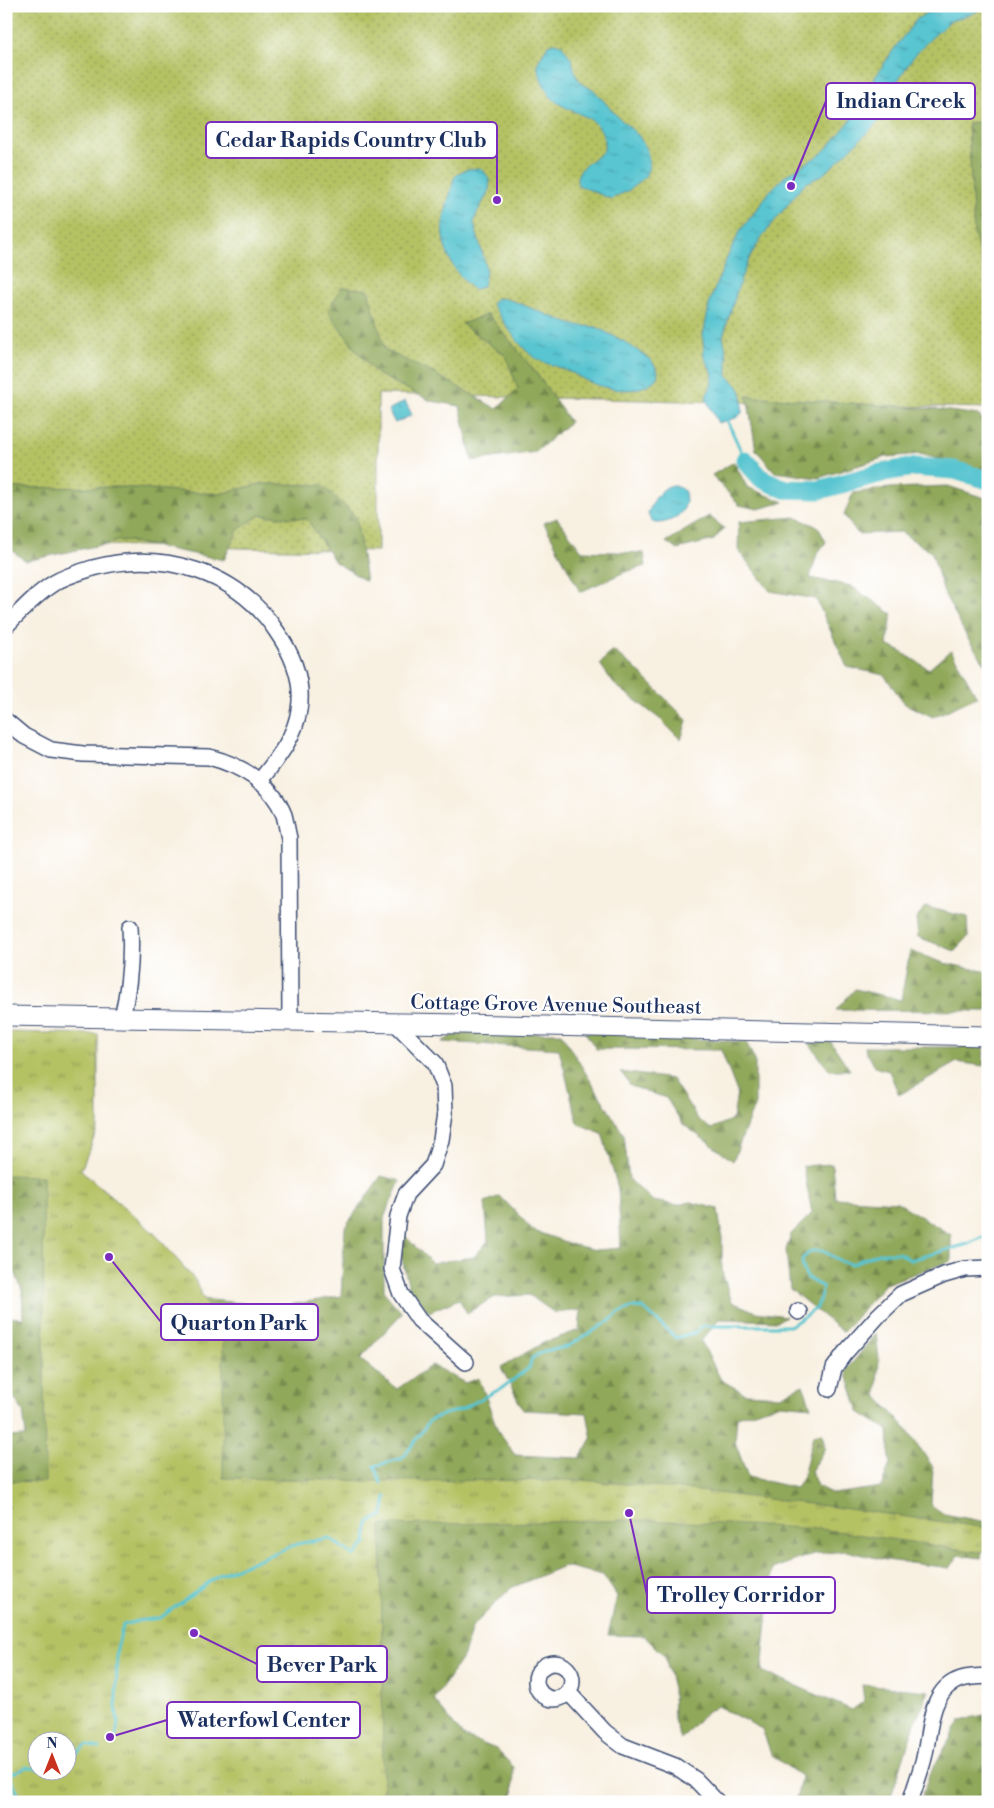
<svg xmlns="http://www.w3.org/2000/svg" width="994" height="1808" font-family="'Libre Bodoni',serif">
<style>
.grass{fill:url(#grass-dots);stroke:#687861}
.forest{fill:url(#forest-firs);stroke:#566c5c}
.park{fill:url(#park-tufts);stroke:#687861;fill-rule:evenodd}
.water{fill:url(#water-ripples);stroke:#3a7a97}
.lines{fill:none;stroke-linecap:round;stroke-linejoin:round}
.stream{stroke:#58c5d0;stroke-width:3}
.river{stroke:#58c5d0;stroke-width:19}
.minor-casing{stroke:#3c4c72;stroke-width:18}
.major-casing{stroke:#3c4c72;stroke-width:21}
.minor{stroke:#fff;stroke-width:15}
.major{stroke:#fff;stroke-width:19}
.labels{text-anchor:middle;stroke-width:4.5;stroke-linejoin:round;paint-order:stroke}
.street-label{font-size:20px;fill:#1b2f5e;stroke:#fff}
.leader{fill:none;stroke:#7b2cbf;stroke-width:2}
.callout-dot{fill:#7b2cbf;stroke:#fff;stroke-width:2}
.callout{fill:#fff;stroke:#7b2cbf;stroke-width:2}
.callout-label{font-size:21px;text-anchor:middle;font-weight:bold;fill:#1b2f5e}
</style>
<defs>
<pattern id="grass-dots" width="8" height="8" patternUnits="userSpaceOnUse" patternTransform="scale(1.25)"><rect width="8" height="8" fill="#b5c264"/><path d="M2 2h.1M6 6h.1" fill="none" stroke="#929e56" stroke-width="1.8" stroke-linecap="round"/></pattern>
<pattern id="forest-firs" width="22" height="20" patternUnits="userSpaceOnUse" patternTransform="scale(1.25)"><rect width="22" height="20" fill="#90a85a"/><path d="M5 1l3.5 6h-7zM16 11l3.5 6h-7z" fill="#75894e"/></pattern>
<pattern id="park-tufts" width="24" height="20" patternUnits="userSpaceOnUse" patternTransform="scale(1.25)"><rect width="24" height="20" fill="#b5c264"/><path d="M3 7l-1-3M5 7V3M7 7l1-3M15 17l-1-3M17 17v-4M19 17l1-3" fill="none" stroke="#929e56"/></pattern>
<pattern id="water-ripples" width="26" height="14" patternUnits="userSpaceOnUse" patternTransform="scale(1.25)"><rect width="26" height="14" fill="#58c5d0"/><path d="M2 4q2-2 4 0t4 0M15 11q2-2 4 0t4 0" fill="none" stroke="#48a0ac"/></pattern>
</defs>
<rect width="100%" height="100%" fill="#fff"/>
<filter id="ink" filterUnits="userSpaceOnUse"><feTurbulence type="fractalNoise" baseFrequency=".02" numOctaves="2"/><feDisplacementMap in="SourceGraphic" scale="10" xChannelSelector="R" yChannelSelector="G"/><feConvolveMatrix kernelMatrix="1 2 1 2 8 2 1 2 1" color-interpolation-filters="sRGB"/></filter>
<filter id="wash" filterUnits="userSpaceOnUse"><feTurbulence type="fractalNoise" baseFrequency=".0096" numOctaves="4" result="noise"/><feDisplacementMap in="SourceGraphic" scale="20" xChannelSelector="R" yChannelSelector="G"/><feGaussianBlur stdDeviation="1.12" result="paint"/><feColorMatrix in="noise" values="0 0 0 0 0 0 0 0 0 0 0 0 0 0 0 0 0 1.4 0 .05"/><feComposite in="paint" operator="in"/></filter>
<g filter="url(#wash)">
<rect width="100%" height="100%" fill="#f8f0e1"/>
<path class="grass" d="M 6,6 L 988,6 L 988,408 L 378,394 L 378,551 L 6,543 Z"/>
<path class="forest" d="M 988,121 L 988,286 L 974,233 L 968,123 Z
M 342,287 L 368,290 L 385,350 L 437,375 L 497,409 L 518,389 L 506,356 L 462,324 L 488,314 L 537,374 L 570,422 L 536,452 L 472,461 L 460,406 L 431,401 L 377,374 L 355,349 L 328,311 Z
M 747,396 L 936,409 L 978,415 L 988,424 L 988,473 L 920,454 L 886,457 L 818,478 L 775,472 L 756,450 Z
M 734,462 L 747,487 L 784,502 L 758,509 L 739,505 L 712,475 Z
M 260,484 L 322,485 L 356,517 L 366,581 L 335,562 L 307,519 L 260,515 L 238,530 L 224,560 L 123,540 L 26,561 L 6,546 L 6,488 L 123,487 L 219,494 Z
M 948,486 L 988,499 L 988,670 L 986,665 L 968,639 L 944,593 L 932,553 L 901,532 L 858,534 L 844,515 L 853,493 L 889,488 Z
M 709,516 L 724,528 L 714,540 L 677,549 L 666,542 Z
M 795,517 L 818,527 L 826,542 L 817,554 L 810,578 L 851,586 L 892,614 L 887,645 L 898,650 L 929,669 L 951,650 L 977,697 L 933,717 L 905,704 L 884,675 L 847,667 L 816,599 L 770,591 L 738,550 L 739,522 Z
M 557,518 L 582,551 L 644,553 L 646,566 L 625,572 L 580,592 L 544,523 Z
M 612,650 L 634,667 L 687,720 L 681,740 L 660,719 L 614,684 L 600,664 Z
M 926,907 L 967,917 L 968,937 L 955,951 L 918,937 L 916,919 Z
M 910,951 L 944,963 L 988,972 L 988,1011 L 836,1010 L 855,989 L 901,1000 Z
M 585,1032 L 746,1042 L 755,1060 L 755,1104 L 733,1161 L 683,1124 L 666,1098 L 631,1086 L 621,1072 L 672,1079 L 698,1119 L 711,1129 L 733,1119 L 737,1092 L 721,1050 L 596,1049 Z
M 456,1033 L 561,1033 L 624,1135 L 629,1179 L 653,1201 L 677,1205 L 691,1202 L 718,1209 L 722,1238 L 722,1272 L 732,1302 L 756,1312 L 786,1316 L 778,1321 L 719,1319 L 701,1341 L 721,1380 L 746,1394 L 780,1396 L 803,1385 L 811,1407 L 781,1404 L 737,1417 L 735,1442 L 748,1477 L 796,1488 L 803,1477 L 813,1435 L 822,1433 L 825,1448 L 811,1471 L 817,1486 L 833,1494 L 881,1487 L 890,1464 L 888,1430 L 859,1412 L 846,1371 L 876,1333 L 879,1359 L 876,1395 L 905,1427 L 933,1467 L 931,1505 L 944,1514 L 986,1522 L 981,1558 L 959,1555 L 950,1568 L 886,1560 L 846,1551 L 813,1554 L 772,1569 L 762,1671 L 852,1710 L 864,1701 L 862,1685 L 929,1691 L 916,1721 L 889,1802 L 796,1802 L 801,1776 L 772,1756 L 762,1729 L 717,1706 L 701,1717 L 681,1739 L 674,1720 L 673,1688 L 665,1657 L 644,1636 L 608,1635 L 617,1596 L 603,1575 L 564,1566 L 511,1588 L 472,1627 L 464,1655 L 434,1700 L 463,1736 L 496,1749 L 514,1767 L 513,1802 L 113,1802 L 68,1740 L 38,1740 L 6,1754 L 6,1437 L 26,1436 L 23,1411 L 6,1386 L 6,1317 L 23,1318 L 22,1290 L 9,1257 L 6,1255 L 6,1038 L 74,1163 L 183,1297 L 277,1307 L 341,1296 L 345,1227 L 381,1176 L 400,1181 L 384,1218 L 384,1292 L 402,1313 L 360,1359 L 397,1389 L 432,1365 L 465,1383 L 479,1378 L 498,1431 L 515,1455 L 579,1458 L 592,1439 L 587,1413 L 523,1410 L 501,1367 L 543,1343 L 579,1330 L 581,1310 L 555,1313 L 529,1295 L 495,1297 L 467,1313 L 459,1299 L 429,1312 L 409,1288 L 401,1255 L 405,1236 L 432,1263 L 474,1257 L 488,1241 L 485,1202 L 500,1196 L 534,1231 L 574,1245 L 596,1250 L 621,1248 L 618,1188 L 602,1133 L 578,1124 L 559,1049 L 442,1042 Z
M 831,1042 L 850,1070 L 829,1070 L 809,1043 Z
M 865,1047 L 984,1047 L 983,1066 L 957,1062 L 899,1095 L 889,1071 L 877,1068 L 866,1053 Z
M 832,1164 L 835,1198 L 897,1202 L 951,1235 L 951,1261 L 885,1284 L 843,1332 L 790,1289 L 786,1250 L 791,1234 L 812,1213 L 803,1166 Z
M 988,1714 L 988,1802 L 920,1802 L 929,1775 L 961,1720 Z"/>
<path class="park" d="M 6,1032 L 98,1034 L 98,1128 L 81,1170 L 155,1234 L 195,1280 L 223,1340 L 223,1478 L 380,1481 L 582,1480 L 691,1490 L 827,1506 L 988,1528 L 986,1553 L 821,1529 L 648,1520 L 381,1525 L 383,1802 L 6,1802 L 6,1481 L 45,1482 L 43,1176 L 6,1175 ZM 38,1740 L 68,1740 L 68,1770 L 38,1770 Z"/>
<path class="water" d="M 938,6 L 987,6 L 976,12 L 950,21 L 928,41 L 914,56 L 896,83 L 889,99 L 886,111 L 877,123 L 835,164 L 821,176 L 804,184 L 761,238 L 749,259 L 741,278 L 723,336 L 727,356 L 727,376 C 743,388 743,395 742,413 L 736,418 L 718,423 L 707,401 L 706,396 L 711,387 L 713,374 L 704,357 L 703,336 L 710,301 L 727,258 L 740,231 L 758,208 L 769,192 L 785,176 L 821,154 L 830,145 L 851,120 L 854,109 L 896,46 L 917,19 Z
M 554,43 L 561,44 L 572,60 L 576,76 L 580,81 L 583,85 L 593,89 L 617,116 L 639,136 L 647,151 L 649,167 L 645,177 L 629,190 L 611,199 L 578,185 C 572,168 595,161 604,150 C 608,114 573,117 553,99 C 544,90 540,76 537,64 L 548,45 Z
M 480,168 C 504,187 476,202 474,224 L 485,263 L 486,271 L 483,286 L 474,290 C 456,276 440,248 443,224 C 445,209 451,193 454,178 C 461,169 469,169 480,168 Z
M 501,298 L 513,301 L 573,325 L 596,327 L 625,342 L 652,361 L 658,371 L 657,378 C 639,395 613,391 592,383 C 583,380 576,374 568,371 C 557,366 541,363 532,356 C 516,342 504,322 492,304 L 495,299 Z
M 405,401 L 412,415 L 395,423 L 388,410 Z
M 669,486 L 677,486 L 684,490 C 692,510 673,524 655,523 L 651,521 L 648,514 C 652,503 658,491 669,486 Z"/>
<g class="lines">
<path class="stream" d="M 726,418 L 745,460
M 381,1483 L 375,1466 L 403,1458 L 430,1420 L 445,1414 L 460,1410 L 502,1388 L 529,1368 L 532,1358 L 544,1351 L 567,1347 L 611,1320 L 618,1313 L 633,1307 L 643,1308 L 676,1338 L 696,1332 L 702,1326 L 790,1326 L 817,1308 L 823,1287 C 808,1279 803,1278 802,1259 L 811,1251 L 823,1251 L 842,1262 L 852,1264 L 878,1253 L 899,1253 L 910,1260 L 968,1244 L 988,1235
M 115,1740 L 118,1724 L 116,1707 L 117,1649 L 123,1625 L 138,1621 L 160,1618 L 219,1575 L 297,1544 L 329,1538 L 354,1556 L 366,1543 L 368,1523 L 383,1515 L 386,1497
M 68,1761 L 86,1745 L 100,1748
M 22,1802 L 9,1775 L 26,1767 L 38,1769"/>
<path class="river" d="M 745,460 L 762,479 L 785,489 L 819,490 L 885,472 L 914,467 L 954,470 L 988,480"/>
</g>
</g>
<g filter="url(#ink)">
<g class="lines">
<defs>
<path id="minor" d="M 6,626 C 21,611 36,594 54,583 C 65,576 80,572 93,568 C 161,549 237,571 277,632 C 293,655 304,681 299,710 C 295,738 276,760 259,782
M 6,721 L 24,736 L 51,750 L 83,754 L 209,757 C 240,765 272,783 284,815 C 286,822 287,830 289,838 L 290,1022
M 122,1018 C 129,988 132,959 130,927
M 394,1022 L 435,1063 L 444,1086 L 445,1113 L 441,1140 L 433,1165 L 406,1194 L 398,1216 L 392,1269 L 401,1294 L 419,1320 L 466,1362
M 798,1311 L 799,1312
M 829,1389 L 834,1368 L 844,1354 L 878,1316 L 901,1294 L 944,1275 L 965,1269 L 988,1268
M536 1681a18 18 0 1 1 36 0a18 18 0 1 1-36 0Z
M 569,1693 L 605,1732 L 623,1746 L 675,1766 L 696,1780 L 717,1802
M 910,1802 C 915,1787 920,1773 924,1758 C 930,1734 929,1695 954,1682 C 964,1676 977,1677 988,1676"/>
<path id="major" d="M 6,1016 L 460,1024 L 988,1036"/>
</defs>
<use href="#minor" class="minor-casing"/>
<use href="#major" class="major-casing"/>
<use href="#minor" class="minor"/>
<use href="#major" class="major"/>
</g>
</g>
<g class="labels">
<g class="street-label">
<text transform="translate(556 1004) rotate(1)" y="7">Cottage Grove Avenue Southeast</text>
</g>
</g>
<path class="leader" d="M791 186L826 101M497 200L497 140M109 1257L161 1322M629 1513L647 1595M194 1633L257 1664M110 1737L167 1720"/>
<g class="callout-dot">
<circle cx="791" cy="186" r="5"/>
<circle cx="497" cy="200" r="5"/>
<circle cx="109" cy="1257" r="5"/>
<circle cx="629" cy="1513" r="5"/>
<circle cx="194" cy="1633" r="5"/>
<circle cx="110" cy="1737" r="5"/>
</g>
<g class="callout">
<rect x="826" y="83" width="149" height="36" rx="5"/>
<rect x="206" y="122" width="291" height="36" rx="5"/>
<rect x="161" y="1304" width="157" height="36" rx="5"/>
<rect x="647" y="1577" width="188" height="36" rx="5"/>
<rect x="257" y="1646" width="130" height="36" rx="5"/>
<rect x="167" y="1702" width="193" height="36" rx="5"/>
</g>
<g class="callout-label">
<text x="901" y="108">Indian Creek</text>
<text x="351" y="147">Cedar Rapids Country Club</text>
<text x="239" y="1330">Quarton Park</text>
<text x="741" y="1602">Trolley Corridor</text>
<text x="322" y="1672">Bever Park</text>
<text x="264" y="1727">Waterfowl Center</text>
</g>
<rect width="994" height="1808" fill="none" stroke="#fff" stroke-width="25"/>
<g transform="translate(52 1756)"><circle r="24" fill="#ffffff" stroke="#a4acbf"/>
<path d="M0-4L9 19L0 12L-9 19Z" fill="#c8321e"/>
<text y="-8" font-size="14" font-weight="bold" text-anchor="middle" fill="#1b2f5e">N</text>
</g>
</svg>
